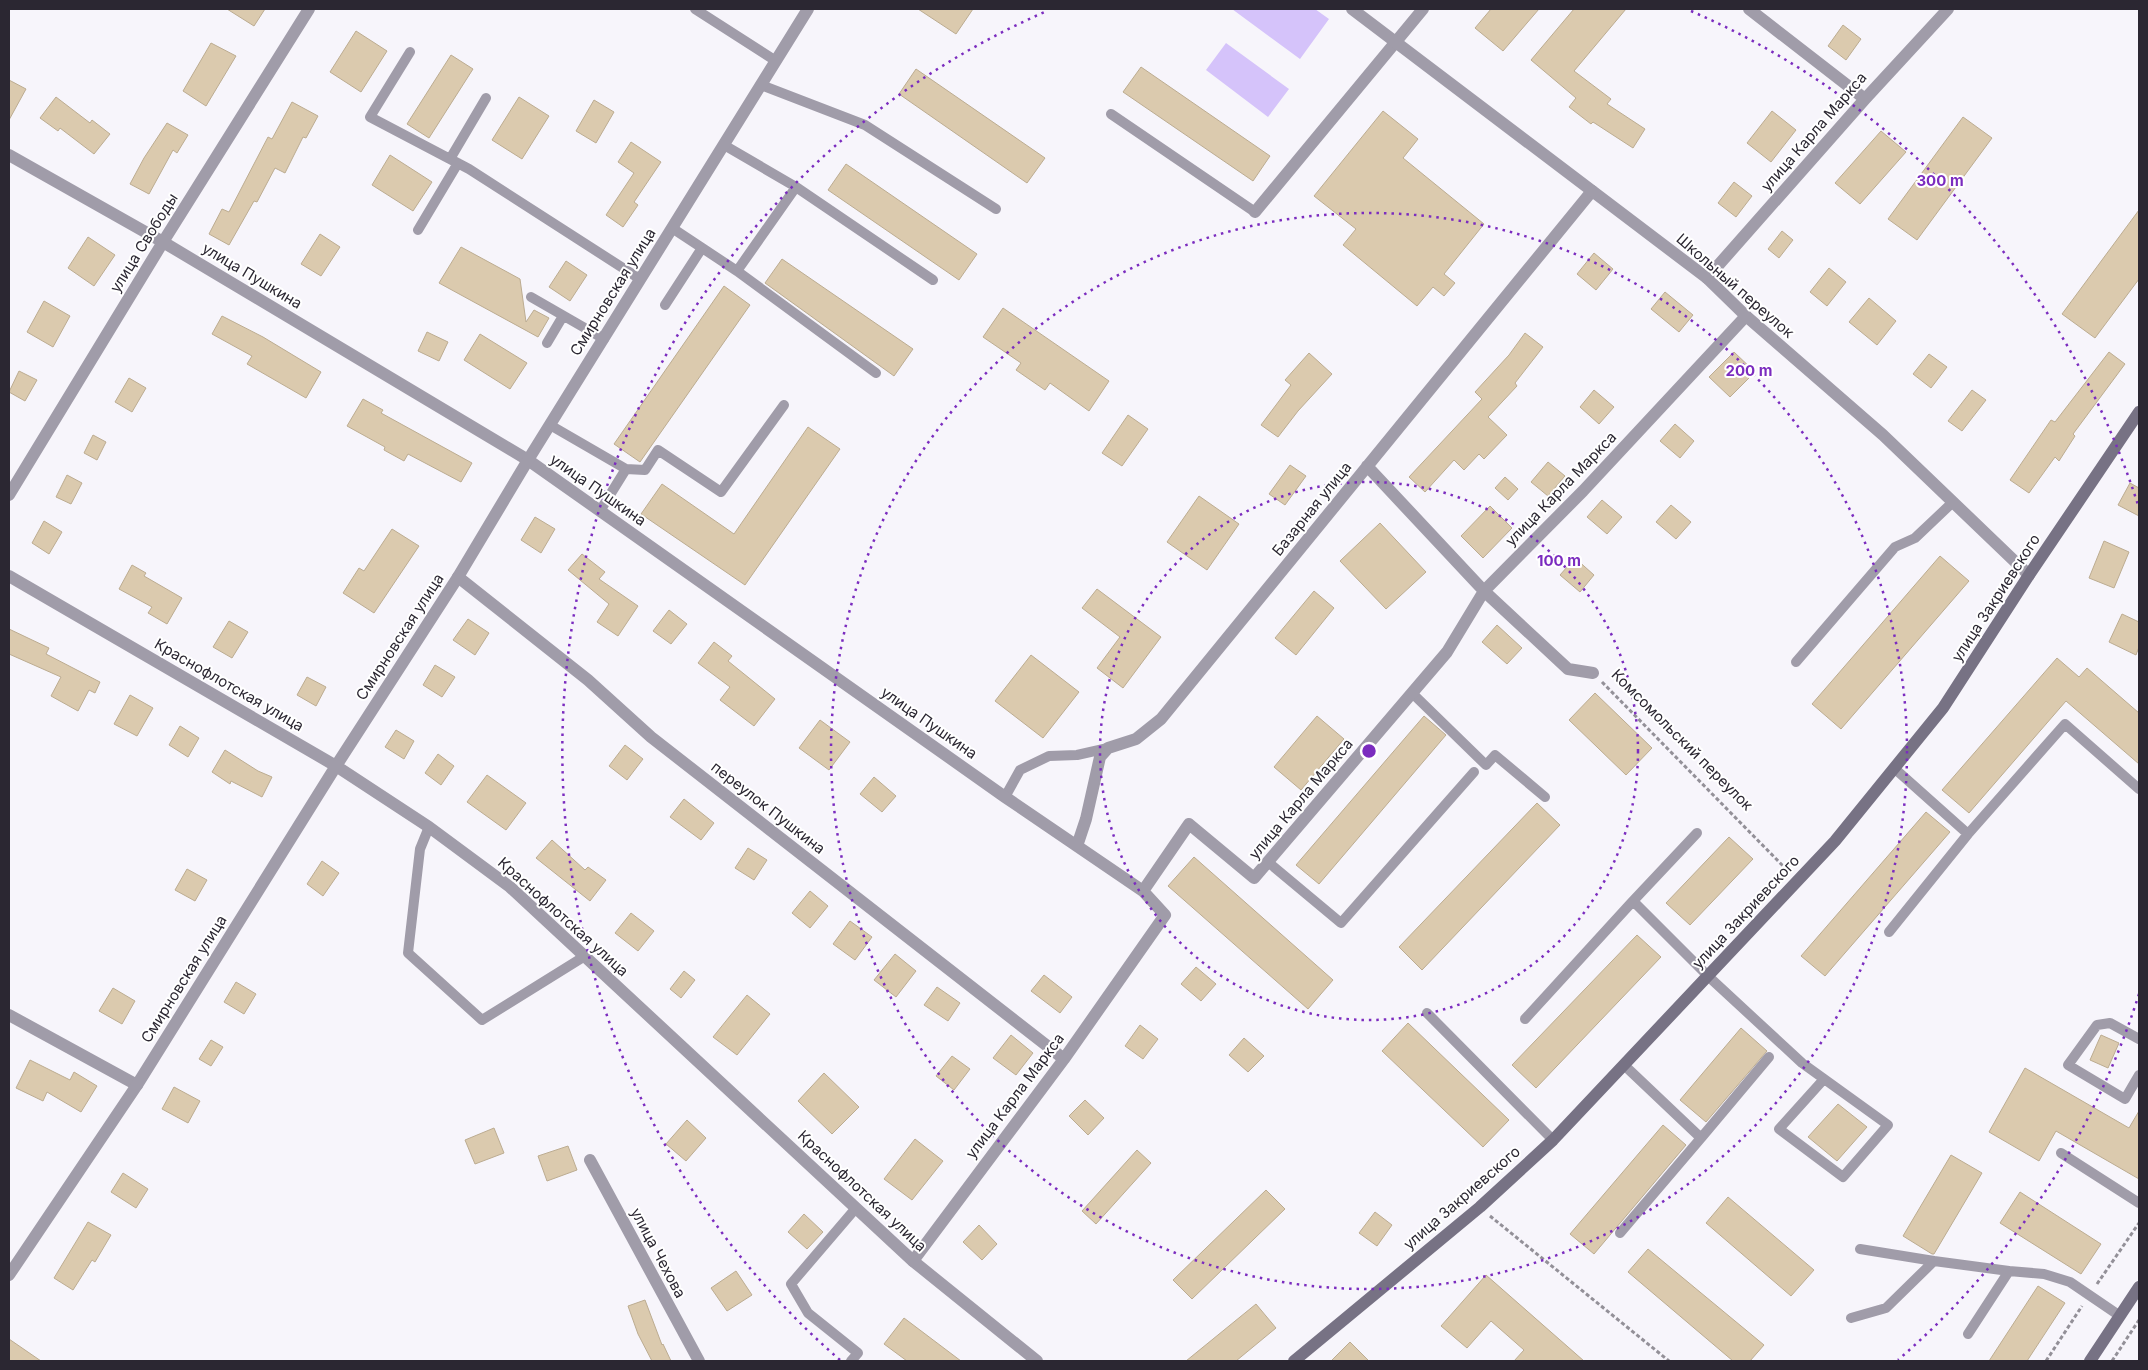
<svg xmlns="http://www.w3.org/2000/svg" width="2148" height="1370" font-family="Inter,sans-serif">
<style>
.green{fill:#d5c3fa}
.building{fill:#dbcaae;stroke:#bcac91}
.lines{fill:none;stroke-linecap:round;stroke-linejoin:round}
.path{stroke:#939098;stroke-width:3;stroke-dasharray:4 2.5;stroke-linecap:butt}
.service{stroke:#a09ca9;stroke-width:10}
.minor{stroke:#a09ca9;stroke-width:12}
.tertiary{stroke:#a09ca9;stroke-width:12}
.secondary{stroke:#777284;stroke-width:12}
.ring{fill:none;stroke:#7b2cbf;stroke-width:2.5;stroke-dasharray:2.5 5}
.labels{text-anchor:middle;stroke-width:4;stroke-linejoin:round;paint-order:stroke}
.street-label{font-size:15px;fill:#2b2732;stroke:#fff}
.centre{fill:#7b2cbf;stroke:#fff;stroke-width:2.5}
.ring-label{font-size:15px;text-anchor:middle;font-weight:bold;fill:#7b2cbf;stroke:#fff;stroke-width:4;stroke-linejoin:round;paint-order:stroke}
</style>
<rect width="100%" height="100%" fill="#f7f5fb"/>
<path class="green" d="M 1232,9 L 1315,9 L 1329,19 L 1300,59 Z
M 1226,43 L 1289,89 L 1268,117 L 1206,70 Z"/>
<path class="building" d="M 227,9 L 265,9 L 254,26 Z
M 918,9 L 973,9 L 956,34 Z
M 1491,9 L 1539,9 L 1503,51 L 1475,28 Z
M 1574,9 L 1626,9 L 1574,71 L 1611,99 L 1607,104 L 1645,129 L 1633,148 L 1593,122 L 1591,124 L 1569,107 L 1576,98 L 1531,60 Z
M 1843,25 L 1861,39 L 1846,60 L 1828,46 Z
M 356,31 L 387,51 L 361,92 L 330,72 Z
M 211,43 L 236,56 L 206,106 L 183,91 Z
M 451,55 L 473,69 L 429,138 L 407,124 Z
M 1141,67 L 1270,156 L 1253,181 L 1123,92 Z
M 916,69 L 1045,158 L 1027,183 L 899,94 Z
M 9,80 L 26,89 L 9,120 Z
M 56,97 L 90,123 L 92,120 L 110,134 L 94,154 L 60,128 L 58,131 L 40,118 Z
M 519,97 L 549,116 L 522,159 L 492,140 Z
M 594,100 L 614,112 L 596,143 L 576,131 Z
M 292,102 L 318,116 L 306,138 L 303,137 L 285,173 L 275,168 L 257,202 L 254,201 L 229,245 L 209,234 L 222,209 L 229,212 L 268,137 L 272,139 Z
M 1383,111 L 1418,139 L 1403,158 L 1484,224 L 1444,274 L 1455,283 L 1444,296 L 1433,287 L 1417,306 L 1343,245 L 1356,229 L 1314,196 Z
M 1772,111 L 1796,130 L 1771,162 L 1747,143 Z
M 1963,117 L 1992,138 L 1917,240 L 1888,219 Z
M 167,123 L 188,135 L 177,153 L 173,150 L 149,194 L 130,184 L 144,158 Z
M 1881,131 L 1906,152 L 1860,204 L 1835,183 Z
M 631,142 L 661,162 L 634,202 L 638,205 L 623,227 L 606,215 L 634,173 L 618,162 Z
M 390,155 L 432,182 L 413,211 L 372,185 Z
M 846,164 L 977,254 L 959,280 L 828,190 Z
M 1734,182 L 1752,196 L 1736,217 L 1718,203 Z
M 2139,210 L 2139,279 L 2095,338 L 2062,314 Z
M 1782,231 L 1793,240 L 1779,258 L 1768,249 Z
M 320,234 L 340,247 L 321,276 L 301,264 Z
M 88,237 L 115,255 L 94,286 L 68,268 Z
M 461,247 L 520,279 L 526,322 L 534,310 L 549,318 L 538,337 L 439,283 Z
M 1594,253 L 1613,269 L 1596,290 L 1577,274 Z
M 782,259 L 913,349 L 894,376 L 765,283 Z
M 566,261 L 587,275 L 570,301 L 549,287 Z
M 1829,268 L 1846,282 L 1827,306 L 1810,292 Z
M 724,286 L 750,305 L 640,462 L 614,444 Z
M 1665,292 L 1693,315 L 1679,332 L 1651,309 Z
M 1869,298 L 1896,321 L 1877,345 L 1849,322 Z
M 44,301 L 70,316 L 53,347 L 27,332 Z
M 1003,308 L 1109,381 L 1089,411 L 1050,383 L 1045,390 L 1016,370 L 1021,363 L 983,337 Z
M 222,316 L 263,337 L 321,372 L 306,398 L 247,364 L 252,356 L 212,334 Z
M 427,332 L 448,342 L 439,361 L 418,351 Z
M 1525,333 L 1543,347 L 1515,383 L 1517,386 L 1488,417 L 1507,435 L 1484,459 L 1479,454 L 1464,470 L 1454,460 L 1425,492 L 1409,477 L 1482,399 L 1475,392 L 1509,355 Z
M 480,334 L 527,363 L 510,389 L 464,360 Z
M 1734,352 L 1755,372 L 1730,397 L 1709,377 Z
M 2109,352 L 2125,364 L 2073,434 L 2075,436 L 2059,461 L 2055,457 L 2029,493 L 2010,480 L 2051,420 L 2055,422 Z
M 1309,353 L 1332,374 L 1298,411 L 1278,437 L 1261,425 L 1291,385 L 1285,380 Z
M 1929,354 L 1947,367 L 1931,388 L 1913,374 Z
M 19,371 L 37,380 L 25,401 L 9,392 Z
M 129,378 L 146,388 L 132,412 L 115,402 Z
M 1594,390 L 1614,407 L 1599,424 L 1580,407 Z
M 1972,390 L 1986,400 L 1962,431 L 1948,421 Z
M 363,399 L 383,410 L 381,413 L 472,463 L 461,482 L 408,454 L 404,461 L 384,450 L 385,447 L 347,426 Z
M 1128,415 L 1148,429 L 1122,466 L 1102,453 Z
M 1675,424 L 1694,441 L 1680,458 L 1660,441 Z
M 808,427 L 840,449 L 745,585 L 641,514 L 662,484 L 734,534 Z
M 93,435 L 106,442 L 97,460 L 84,453 Z
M 1548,462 L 1565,476 L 1548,496 L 1531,482 Z
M 1290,465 L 1306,476 L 1285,505 L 1269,494 Z
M 67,475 L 82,483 L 71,504 L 56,497 Z
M 1505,477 L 1518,489 L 1508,500 L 1495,488 Z
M 2130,483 L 2139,488 L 2139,516 L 2118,505 Z
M 1199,496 L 1239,524 L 1207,570 L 1167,542 Z
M 1602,500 L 1622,517 L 1607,534 L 1587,517 Z
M 1671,505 L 1691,522 L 1676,539 L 1656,522 Z
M 1490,506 L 1512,528 L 1483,558 L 1461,536 Z
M 535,517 L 555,529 L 541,553 L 521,540 Z
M 44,521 L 62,532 L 49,554 L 32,543 Z
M 1380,523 L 1426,572 L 1386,609 L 1340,561 Z
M 392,529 L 419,546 L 374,613 L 343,593 L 359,568 L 364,571 Z
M 2104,541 L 2129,552 L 2114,588 L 2089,578 Z
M 582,554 L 605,572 L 599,579 L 638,606 L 618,636 L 597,622 L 609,604 L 568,570 Z
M 1940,556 L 1969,581 L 1841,729 L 1812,704 Z
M 1575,558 L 1594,575 L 1580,592 L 1560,575 Z
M 132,565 L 146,573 L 144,576 L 182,598 L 167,624 L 148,613 L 152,607 L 119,589 Z
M 1097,589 L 1161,637 L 1123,688 L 1097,668 L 1120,637 L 1082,608 Z
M 1314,591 L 1334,608 L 1296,655 L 1275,638 Z
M 669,610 L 687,624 L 671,644 L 653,631 Z
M 2122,614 L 2139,622 L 2139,647 L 2136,655 L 2109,642 Z
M 468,619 L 489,633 L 475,655 L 453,640 Z
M 229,621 L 248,632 L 232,658 L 213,647 Z
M 1497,625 L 1522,648 L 1507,664 L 1482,642 Z
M 9,629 L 49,648 L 46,654 L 100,682 L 95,693 L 89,690 L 78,711 L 51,696 L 61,677 L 9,654 Z
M 714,642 L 732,656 L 728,661 L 775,699 L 754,726 L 720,700 L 730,687 L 698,663 Z
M 1031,655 L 1079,692 L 1043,738 L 995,701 Z
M 2057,658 L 2079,677 L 2087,668 L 2139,713 L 2139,764 L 2066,701 L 1969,813 L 1942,790 Z
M 435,665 L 455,677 L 442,697 L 423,685 Z
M 307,677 L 326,687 L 316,706 L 297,695 Z
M 1595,693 L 1652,748 L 1626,775 L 1569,720 Z
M 130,695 L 153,708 L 137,736 L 114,724 Z
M 1317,716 L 1344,739 L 1301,790 L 1274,767 Z
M 1424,716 L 1446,735 L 1319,884 L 1296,865 Z
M 820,720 L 850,742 L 829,770 L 799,748 Z
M 180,726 L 199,738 L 188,757 L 169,745 Z
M 396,730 L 414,741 L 404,759 L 385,747 Z
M 625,745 L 643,759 L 627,780 L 609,766 Z
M 225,750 L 258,771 L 272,777 L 262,797 L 231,781 L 230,784 L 212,772 Z
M 438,754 L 454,766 L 441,785 L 425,773 Z
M 487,775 L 526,803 L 506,830 L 467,802 Z
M 874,777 L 896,796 L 882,812 L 860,794 Z
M 684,799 L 714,823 L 701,840 L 670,817 Z
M 1537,803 L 1560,825 L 1422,970 L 1399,947 Z
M 1926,812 L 1950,832 L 1825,976 L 1801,956 Z
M 1729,837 L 1753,859 L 1690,925 L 1666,903 Z
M 552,840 L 585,870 L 588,867 L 606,880 L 590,901 L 536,858 Z
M 748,848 L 767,860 L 754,880 L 735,868 Z
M 1194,857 L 1333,980 L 1308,1009 L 1168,886 Z
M 322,861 L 339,873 L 323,896 L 307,884 Z
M 187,869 L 207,880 L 195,901 L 175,890 Z
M 810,891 L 828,906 L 810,928 L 792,913 Z
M 631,913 L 654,931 L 638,951 L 615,933 Z
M 850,921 L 872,937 L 855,960 L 833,944 Z
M 1637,935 L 1661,957 L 1536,1088 L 1512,1065 Z
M 895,954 L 916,971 L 896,997 L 874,980 Z
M 1196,967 L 1216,984 L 1201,1001 L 1181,984 Z
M 684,971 L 695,980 L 681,998 L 670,989 Z
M 1044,975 L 1072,997 L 1060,1013 L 1031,991 Z
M 236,982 L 256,994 L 244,1014 L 224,1002 Z
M 937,987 L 960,1003 L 948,1021 L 924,1005 Z
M 113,988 L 135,1001 L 122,1024 L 99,1011 Z
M 747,995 L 770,1014 L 737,1055 L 713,1037 Z
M 1408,1023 L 1509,1120 L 1483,1147 L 1382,1051 Z
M 1140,1025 L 1158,1039 L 1143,1059 L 1125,1046 Z
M 1741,1028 L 1767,1051 L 1706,1122 L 1680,1100 Z
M 1011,1035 L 1033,1053 L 1016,1075 L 993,1058 Z
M 2101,1035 L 2119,1043 L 2108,1068 L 2090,1060 Z
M 1244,1038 L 1264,1056 L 1248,1072 L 1229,1055 Z
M 211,1040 L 223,1047 L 211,1066 L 199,1059 Z
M 952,1056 L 970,1069 L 954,1090 L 936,1076 Z
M 30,1060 L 70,1080 L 74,1072 L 97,1086 L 81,1112 L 47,1092 L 43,1101 L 16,1088 Z
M 2025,1068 L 2129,1128 L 2139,1111 L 2139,1179 L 2056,1131 L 2039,1161 L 1989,1132 Z
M 824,1073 L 859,1107 L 832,1134 L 798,1101 Z
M 174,1087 L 200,1101 L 188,1123 L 162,1109 Z
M 1085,1100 L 1104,1118 L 1088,1135 L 1069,1116 Z
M 1838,1104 L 1867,1127 L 1837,1161 L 1808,1137 Z
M 687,1120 L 706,1138 L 686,1161 L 666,1144 Z
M 1663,1125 L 1686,1145 L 1594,1254 L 1570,1234 Z
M 494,1128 L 504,1153 L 475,1164 L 465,1140 Z
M 915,1139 L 943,1161 L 912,1200 L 884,1179 Z
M 568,1146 L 577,1170 L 547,1181 L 538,1156 Z
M 1137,1150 L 1151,1163 L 1096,1224 L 1082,1211 Z
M 1951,1155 L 1982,1173 L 1934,1254 L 1932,1254 L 1903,1236 Z
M 123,1173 L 148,1189 L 136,1208 L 111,1192 Z
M 1266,1190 L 1285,1209 L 1192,1299 L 1173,1280 Z
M 2020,1192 L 2101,1244 L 2081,1274 L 2000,1223 Z
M 1728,1197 L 1814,1270 L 1791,1296 L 1706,1223 Z
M 1375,1212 L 1392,1225 L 1377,1246 L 1359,1233 Z
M 804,1214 L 823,1232 L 807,1249 L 788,1232 Z
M 88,1222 L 111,1235 L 95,1262 L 92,1260 L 73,1290 L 54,1278 Z
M 979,1225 L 997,1244 L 982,1260 L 963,1242 Z
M 1648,1249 L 1764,1345 L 1750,1361 L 1733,1361 L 1628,1272 Z
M 736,1271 L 752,1295 L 727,1311 L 711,1288 Z
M 1486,1275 L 1584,1361 L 1514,1361 L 1524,1350 L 1491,1321 L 1467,1348 L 1441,1326 Z
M 2038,1286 L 2065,1303 L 2027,1361 L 1989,1361 Z
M 645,1300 L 662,1345 L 663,1344 L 671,1361 L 652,1361 L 638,1334 L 628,1306 Z
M 1256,1304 L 1276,1328 L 1236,1361 L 1186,1361 Z
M 904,1318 L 961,1361 L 907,1361 L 884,1344 Z
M 9,1339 L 41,1361 L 9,1361 Z
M 1350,1342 L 1369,1361 L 1331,1361 Z"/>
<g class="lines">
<path class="path" d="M 1602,682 L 1787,870
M 1490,1216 L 1669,1361
M 2097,1284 L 2139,1223
M 2046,1361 L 2082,1306
M 2112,1361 L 2139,1320"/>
<path class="service" d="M 695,9 L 776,61
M 410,52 L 370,117 L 469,169 L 640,279
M 761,85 L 865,125 L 996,209
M 1111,114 L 1255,212
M 450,159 L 486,98
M 796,187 L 933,280
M 672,228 L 737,271 L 796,187 L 724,145
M 418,230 L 458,163
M 737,271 L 876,373
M 531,297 L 604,339
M 665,305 L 702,248
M 547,343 L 563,316
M 550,425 L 626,469 L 600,511
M 626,469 L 645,470 L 658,450 L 721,492 L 784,405
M 1796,662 L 1895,547 L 1915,538 L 1953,502
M 1412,693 L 1486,765 L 1495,755 L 1545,797
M 1894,768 L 1968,834 L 2065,724 L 2139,789
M 1005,797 L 1020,770 L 1049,756 L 1077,755 L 1108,748
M 429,827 L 420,849 L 408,953 L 482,1020 L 585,956
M 1697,833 L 1633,901 L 1709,977 L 1802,1063 L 1888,1125 L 1843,1177 L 1779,1129 L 1824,1079
M 1268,862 L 1341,923 L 1474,772
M 1889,932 L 1968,834
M 1427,1013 L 1553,1140
M 1525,1019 L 1633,901
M 2139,1039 L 2110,1023 L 2097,1025 L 2068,1065 L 2125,1099 L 2139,1075
M 1701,1138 L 1769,1057
M 2061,1153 L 2139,1203
M 1620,1233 L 1701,1138 L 1624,1065
M 1860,1249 L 1934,1261
M 1851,1318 L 1886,1308 L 1934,1261 L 2009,1271
M 1968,1334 L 2009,1271 L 2044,1274 L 2070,1282 L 2120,1316
M 851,1361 L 858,1353 L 808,1313 L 791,1284 L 856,1208"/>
<path class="minor" d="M 1749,9 L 1865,99
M 9,155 L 163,242 L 528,460 L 1005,797 L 1143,891
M 1255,212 L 1423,9
M 1707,278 L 1865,99 L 1948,9
M 1367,466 L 1484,591 L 1568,669 L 1593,673
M 9,495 L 163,242 L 309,9
M 458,577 L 588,680 L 651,737 L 1064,1059
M 1077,846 L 1086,819 L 1100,757 L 1108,748 L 1136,739 L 1161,719 L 1592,191
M 9,1015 L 137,1085
M 590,1160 L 699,1361
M 913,1261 L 1064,1059 L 1165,915 L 1143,891 L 1189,824 L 1254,878 L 1447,652 L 1484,591 L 1583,491 L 1746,316"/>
<path class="tertiary" d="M 1352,9 L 1707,278 L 1746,316 L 1883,435 L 2029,575
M 9,576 L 336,766 L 429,827 L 510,887 L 913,1261 L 1037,1361
M 9,1275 L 137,1085 L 336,766 L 458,577 L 528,460 L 808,9"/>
<path class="secondary" d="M 1294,1361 L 1480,1207 L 1553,1140 L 1835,841 L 1943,708 L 2029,575 L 2139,412
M 2090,1361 L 2139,1287"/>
</g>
<g class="ring">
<circle cx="1369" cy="751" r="269"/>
<circle cx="1369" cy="751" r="538"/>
<path d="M2139 994A807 807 0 0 1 1898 1360M840 1360A807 807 0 0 1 1047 11M1691 11A807 807 0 0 1 2139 508"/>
</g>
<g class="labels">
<g class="street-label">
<text transform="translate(1814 132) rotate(-49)" y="5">улица Карла Маркса</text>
<text transform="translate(144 243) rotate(-58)" y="5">улица Свободы</text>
<text transform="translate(252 276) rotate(31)" y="5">улица Пушкина</text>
<text transform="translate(1735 286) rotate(41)" y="5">Школьный переулок</text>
<text transform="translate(613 292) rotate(-58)" y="5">Смирновская улица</text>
<text transform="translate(1561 489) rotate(-46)" y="5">улица Карла Маркса</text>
<text transform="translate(598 490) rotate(35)" y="5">улица Пушкина</text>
<text transform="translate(1312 509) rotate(-51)" y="5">Базарная улица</text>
<text transform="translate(1996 598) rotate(-57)" y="5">улица Закриевского</text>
<text transform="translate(400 637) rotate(-57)" y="5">Смирновская улица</text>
<text transform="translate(229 685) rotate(30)" y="5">Краснофлотская улица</text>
<text transform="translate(929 723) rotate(35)" y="5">улица Пушкина</text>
<text transform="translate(1682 740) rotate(45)" y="5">Комсомольский переулок</text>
<text transform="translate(1301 799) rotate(-50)" y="5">улица Карла Маркса</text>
<text transform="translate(768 808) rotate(38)" y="5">переулок Пушкина</text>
<text transform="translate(1746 912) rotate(-47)" y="5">улица Закриевского</text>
<text transform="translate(563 917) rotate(42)" y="5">Краснофлотская улица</text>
<text transform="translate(184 979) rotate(-58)" y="5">Смирновская улица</text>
<text transform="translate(1015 1096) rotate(-53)" y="5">улица Карла Маркса</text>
<text transform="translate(862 1191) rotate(43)" y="5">Краснофлотская улица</text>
<text transform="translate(1462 1198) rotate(-41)" y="5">улица Закриевского</text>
<text transform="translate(658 1253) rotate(62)" y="5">улица Чехова</text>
</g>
</g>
<circle cx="1369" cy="751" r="8" class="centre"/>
<g class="ring-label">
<text x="1940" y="186">300 m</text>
<text x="1749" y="376">200 m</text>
<text x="1559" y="566">100 m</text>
</g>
<rect width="2148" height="1370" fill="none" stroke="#2b2732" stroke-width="20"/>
</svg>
